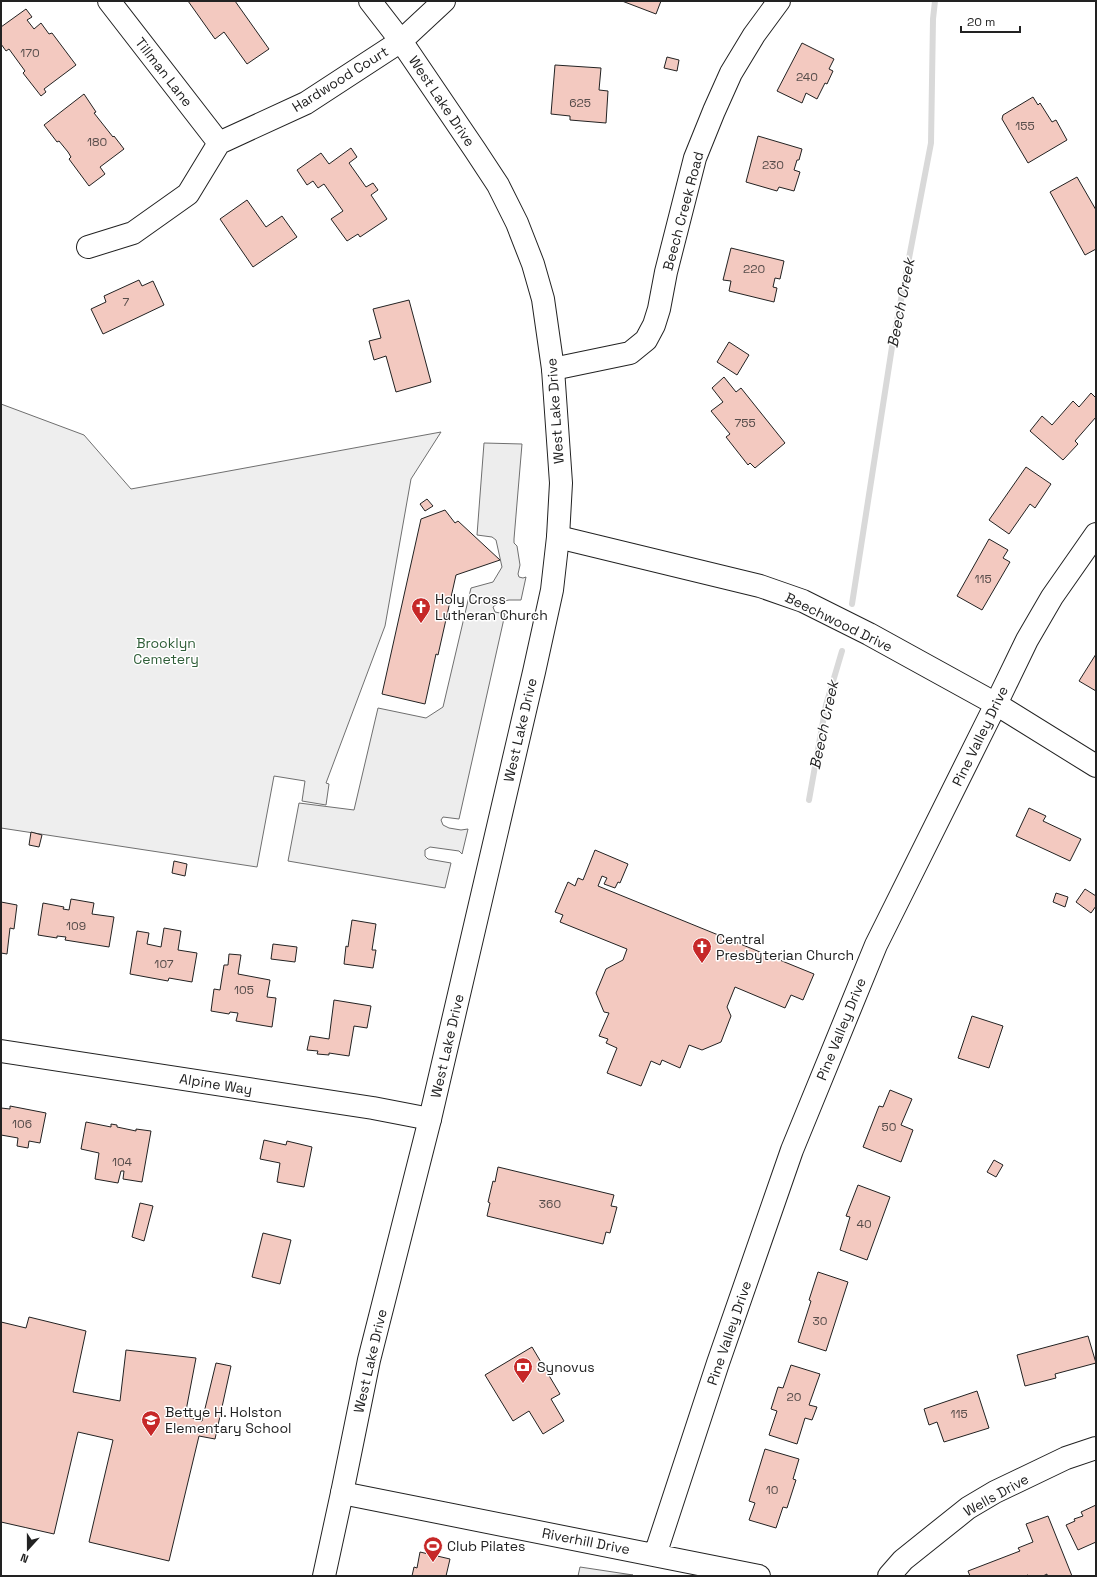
<svg xmlns="http://www.w3.org/2000/svg" width="1097" height="1577" font-family="'Space Grotesk',sans-serif">
<style>
.green{fill:#eee;stroke:#6f6f6f}
.parking{fill:#ededed;stroke:#6f6f6f}
.lines{fill:none;stroke-linecap:round;stroke-linejoin:round}
.stream{stroke:#d9d9d9;stroke-width:6}
.building{fill:#f3c9c0;stroke:#222}
.minor-casing{stroke:#222;stroke-width:24}
.major-casing{stroke:#222;stroke-width:24}
.minor{stroke:#fff;stroke-width:22}
.major{stroke:#fff;stroke-width:22}
.labels{text-anchor:middle;stroke-width:3;stroke-linejoin:round;paint-order:stroke}
.number-label{font-size:12px;fill:#564c4a}
.street-label{font-size:14px;fill:#222;stroke:#fff}
.poi-label{font-size:14px;fill:#222;stroke:#fff;text-anchor:start}
.park-label{font-size:14px;fill:#2f5e38;stroke:#fff}
.water-label{font-size:15px;font-style:italic;fill:#222;stroke:#fff}
</style>
<rect width="100%" height="100%" fill="#fff"/>
<path class="green" d="M 1,404 L 84,435 L 131,489 L 441,432 L 411,479 L 385,626 L 326,783 L 329,784 L 326,805 L 302,801 L 305,781 L 274,776 L 257,867 L 1,828 Z"/>
<path class="parking" d="M 484,443 L 522,444 L 514,539 L 514,543 L 517,546 L 520,565 L 518,574 L 519,577 L 523,578 L 526,577 L 521,600 L 509,600 L 499,602 L 493,607 L 495,612 L 505,614 L 459,819 L 443,817 L 441,820 L 443,825 L 449,828 L 461,830 L 468,829 L 462,854 L 459,851 L 430,847 L 425,850 L 425,856 L 428,859 L 451,863 L 445,888 L 288,861 L 299,803 L 354,810 L 378,708 L 426,718 L 443,707 L 471,588 L 493,582 L 502,567 L 496,540 L 492,537 L 477,535 Z
M 580,1567 L 633,1575 L 578,1576 Z"/>
<g class="lines">
<path class="stream" d="M 852,604 L 892,347 L 931,143 L 933,19 L 935,1
M 809,800 L 826,705 L 842,651"/>
</g>
<path class="building" d="M 188,1 L 235,1 L 269,49 L 247,64 L 224,32 L 215,39 Z
M 622,1 L 661,1 L 656,14 Z
M 26,9 L 32,17 L 27,20 L 34,29 L 41,23 L 49,34 L 52,33 L 76,65 L 44,89 L 46,92 L 41,96 L 23,73 L 25,71 L 9,49 L 6,51 L 1,44 L 1,27 Z
M 802,43 L 834,59 L 829,69 L 833,71 L 827,84 L 825,83 L 817,99 L 806,93 L 802,103 L 777,91 Z
M 667,57 L 679,60 L 677,71 L 664,68 Z
M 555,65 L 601,68 L 599,90 L 608,91 L 606,123 L 570,120 L 570,116 L 551,114 Z
M 84,94 L 96,112 L 94,113 L 113,137 L 114,136 L 124,149 L 100,167 L 105,174 L 89,186 L 69,159 L 71,157 L 68,152 L 59,141 L 57,142 L 44,125 Z
M 1033,97 L 1038,105 L 1040,103 L 1052,122 L 1056,120 L 1067,140 L 1028,163 L 1002,119 L 1003,115 Z
M 758,136 L 802,149 L 799,160 L 797,160 L 794,170 L 800,172 L 794,191 L 779,187 L 777,191 L 746,182 Z
M 351,148 L 357,157 L 349,163 L 366,187 L 373,183 L 378,190 L 371,195 L 387,219 L 360,237 L 358,234 L 347,241 L 331,219 L 343,211 L 324,184 L 318,188 L 313,181 L 307,185 L 297,170 L 321,153 L 329,164 Z
M 1077,177 L 1096,210 L 1096,249 L 1085,255 L 1050,192 Z
M 247,200 L 266,227 L 282,216 L 297,237 L 253,267 L 220,219 Z
M 731,248 L 784,261 L 780,279 L 775,278 L 773,287 L 777,288 L 774,302 L 729,291 L 731,281 L 723,280 Z
M 139,280 L 142,286 L 153,281 L 164,305 L 103,334 L 91,309 L 106,302 L 104,296 Z
M 409,300 L 431,382 L 396,392 L 386,356 L 374,360 L 369,341 L 381,338 L 373,309 Z
M 729,342 L 749,355 L 737,375 L 717,362 Z
M 724,377 L 736,392 L 741,388 L 785,443 L 755,468 L 750,463 L 748,465 L 726,437 L 730,434 L 711,411 L 723,402 L 712,388 Z
M 1091,393 L 1096,398 L 1096,417 L 1075,441 L 1078,444 L 1063,460 L 1030,431 L 1042,416 L 1052,425 L 1073,401 L 1079,407 Z
M 1026,467 L 1051,484 L 1035,508 L 1030,504 L 1009,534 L 989,520 Z
M 427,499 L 433,506 L 425,511 L 420,504 Z
M 445,510 L 455,523 L 458,521 L 500,560 L 456,575 L 438,655 L 436,654 L 425,704 L 382,694 L 421,519 Z
M 989,539 L 1008,550 L 1003,558 L 1010,562 L 982,610 L 957,596 Z
M 1096,654 L 1096,691 L 1079,681 Z
M 1029,808 L 1046,816 L 1043,821 L 1081,839 L 1070,861 L 1016,836 Z
M 31,832 L 42,835 L 39,847 L 29,845 Z
M 595,850 L 628,864 L 620,883 L 618,882 L 615,888 L 604,884 L 607,878 L 602,876 L 598,886 L 814,974 L 803,1000 L 791,995 L 785,1008 L 735,987 L 727,1007 L 731,1016 L 721,1042 L 702,1050 L 689,1045 L 680,1068 L 662,1060 L 660,1065 L 651,1061 L 641,1086 L 607,1073 L 617,1048 L 606,1043 L 608,1039 L 599,1036 L 609,1013 L 604,1012 L 596,993 L 606,969 L 623,960 L 627,949 L 560,922 L 563,915 L 555,912 L 568,882 L 575,886 L 578,878 L 583,880 Z
M 174,861 L 187,864 L 185,876 L 172,873 Z
M 1085,889 L 1096,896 L 1096,906 L 1091,913 L 1076,902 Z
M 1056,893 L 1068,897 L 1065,907 L 1053,902 Z
M 71,899 L 94,903 L 92,914 L 114,917 L 109,947 L 65,940 L 66,937 L 57,936 L 57,938 L 38,935 L 43,903 L 64,907 L 63,909 L 69,910 Z
M 1,902 L 17,905 L 14,929 L 10,928 L 7,954 L 1,953 Z
M 352,920 L 376,924 L 372,950 L 376,950 L 373,968 L 344,964 L 346,946 L 348,947 Z
M 164,928 L 181,931 L 178,950 L 197,953 L 192,982 L 169,978 L 168,981 L 130,974 L 137,931 L 149,933 L 147,944 L 161,947 Z
M 273,944 L 297,947 L 295,962 L 271,959 Z
M 229,954 L 241,955 L 238,974 L 270,980 L 267,997 L 276,998 L 272,1027 L 236,1021 L 238,1013 L 230,1012 L 229,1014 L 211,1011 L 214,989 L 220,990 L 224,965 L 228,965 Z
M 334,1000 L 371,1006 L 367,1028 L 354,1026 L 349,1056 L 329,1053 L 329,1055 L 317,1054 L 318,1051 L 307,1050 L 310,1036 L 329,1039 Z
M 972,1016 L 1003,1026 L 989,1068 L 958,1058 Z
M 890,1090 L 912,1099 L 901,1125 L 913,1130 L 901,1162 L 863,1147 L 879,1106 L 883,1107 Z
M 10,1106 L 46,1113 L 40,1143 L 29,1141 L 28,1148 L 17,1146 L 18,1138 L 1,1135 L 1,1108 L 10,1109 Z
M 86,1122 L 111,1127 L 111,1124 L 117,1125 L 117,1127 L 136,1131 L 136,1129 L 151,1131 L 142,1182 L 123,1179 L 124,1171 L 121,1171 L 118,1183 L 95,1179 L 99,1153 L 81,1149 Z
M 264,1140 L 286,1145 L 287,1141 L 312,1147 L 304,1187 L 277,1182 L 280,1163 L 260,1159 Z
M 994,1160 L 1003,1165 L 996,1177 L 987,1172 Z
M 498,1167 L 614,1195 L 611,1206 L 617,1207 L 610,1233 L 606,1232 L 603,1244 L 487,1216 L 490,1203 L 488,1202 L 493,1181 L 495,1182 Z
M 858,1185 L 890,1197 L 867,1260 L 840,1250 L 850,1217 L 846,1216 Z
M 140,1203 L 153,1206 L 144,1241 L 132,1237 Z
M 263,1233 L 291,1240 L 280,1284 L 252,1277 Z
M 818,1272 L 848,1282 L 826,1351 L 798,1342 L 811,1301 L 809,1300 Z
M 29,1317 L 86,1331 L 73,1392 L 120,1401 L 126,1350 L 196,1358 L 185,1416 L 202,1421 L 216,1363 L 231,1366 L 215,1439 L 199,1436 L 169,1561 L 89,1542 L 113,1440 L 78,1432 L 54,1534 L 1,1522 L 1,1322 L 26,1328 Z
M 1088,1336 L 1096,1363 L 1055,1374 L 1056,1378 L 1025,1386 L 1017,1355 Z
M 532,1347 L 560,1394 L 551,1399 L 564,1421 L 543,1434 L 529,1411 L 513,1421 L 485,1375 Z
M 791,1365 L 820,1374 L 809,1405 L 817,1407 L 812,1420 L 805,1418 L 797,1444 L 769,1435 L 777,1411 L 771,1409 L 778,1387 L 783,1388 Z
M 977,1391 L 989,1428 L 944,1442 L 937,1422 L 929,1425 L 924,1409 Z
M 765,1449 L 799,1459 L 793,1479 L 796,1480 L 787,1508 L 783,1507 L 776,1528 L 749,1520 L 755,1503 L 749,1501 Z
M 1096,1505 L 1096,1542 L 1078,1550 L 1066,1525 L 1075,1521 L 1074,1519 L 1083,1516 L 1081,1512 Z
M 1048,1516 L 1072,1576 L 1047,1576 L 1047,1574 L 1043,1576 L 1029,1576 L 1028,1575 L 1025,1576 L 970,1576 L 968,1571 L 1020,1551 L 1018,1548 L 1033,1542 L 1026,1524 Z
M 420,1552 L 450,1559 L 446,1576 L 412,1576 L 414,1567 L 417,1568 Z"/>
<g class="lines">
<defs>
<path id="minor" d="M 109,1 L 219,143
M 88,247 L 133,233 L 188,194 L 219,143 L 306,103 L 401,41 L 444,1
M 553,369 L 630,353 L 646,340 L 654,325 L 659,309 L 666,272 L 695,158 L 714,111 L 731,73 L 754,35 L 779,1
M 558,537 L 760,586 L 803,601 L 869,634 L 996,704 L 1096,766
M 1,1051 L 373,1108 L 430,1119
M 342,1493 L 759,1576
M 655,1555 L 718,1363 L 792,1150 L 876,945 L 996,704 L 1027,640 L 1052,597 L 1096,534
M 889,1576 L 903,1560 L 968,1508 L 995,1492 L 1066,1458 L 1096,1448"/>
<path id="major" d="M 324,1576 L 342,1493 L 369,1360 L 430,1119 L 534,672 L 552,590 L 558,537 L 561,483 L 553,369 L 543,299 L 533,264 L 517,223 L 498,185 L 475,150 L 401,41 L 370,1"/>
</defs>
<use href="#minor" class="minor-casing"/>
<use href="#major" class="major-casing"/>
<use href="#minor" class="minor"/>
<use href="#major" class="major"/>
</g>
<defs>
<symbol id="church-pin" viewBox="-11 -11 22 30"><path d="M0 17L-7.5 6A9.5 9.5 0 1 1 7.5 6Z" fill="#c62828" stroke="#fff"/><path d="M-1.2-6h2.4v3.5h3.3v2.4h-3.3V6h-2.4V-.1h-3.3v-2.4h3.3Z" fill="#fff"/></symbol>
<symbol id="bank-pin" viewBox="-11 -11 22 30"><path d="M0 17L-7.5 6A9.5 9.5 0 1 1 7.5 6Z" fill="#c62828" stroke="#fff"/><path d="M-6-4H6V4H-6ZM0-2.3a2.3 2.3 0 1 0 0 4.6a2.3 2.3 0 1 0 0-4.6Z" fill="#fff"/></symbol>
<symbol id="school-pin" viewBox="-11 -11 22 30"><path d="M0 17L-7.5 6A9.5 9.5 0 1 1 7.5 6Z" fill="#c62828" stroke="#fff"/><path d="M0-5L7-2L0 1L-7-2ZM-4 1L0 2.5L4 1V4Q0 6-4 4Z" fill="#fff"/></symbol>
<symbol id="stadium-pin" viewBox="-11 -11 22 30"><path d="M0 17L-7.5 6A9.5 9.5 0 1 1 7.5 6Z" fill="#c62828" stroke="#fff"/><path d="M0-5a6.5 5 0 1 0 0 10a6.5 5 0 1 0 0-10ZM-3.5-1.8h7v3.6h-7Z" fill="#fff"/></symbol>
</defs>
<g fill-rule="evenodd">
<use href="#church-pin" x="410" y="596" width="22" height="30"/>
<use href="#church-pin" x="691" y="936" width="22" height="30"/>
<use href="#bank-pin" x="512" y="1356" width="22" height="30"/>
<use href="#school-pin" x="140" y="1409" width="22" height="30"/>
<use href="#stadium-pin" x="422" y="1535" width="22" height="30"/>
</g>
<g class="labels">
<g class="number-label">
<text x="30" y="57">170</text>
<text x="807" y="81">240</text>
<text x="580" y="107">625</text>
<text x="1025" y="130">155</text>
<text x="97" y="146">180</text>
<text x="773" y="169">230</text>
<text x="754" y="273">220</text>
<text x="126" y="306">7</text>
<text x="745" y="427">755</text>
<text x="983" y="583">115</text>
<text x="76" y="930">109</text>
<text x="164" y="968">107</text>
<text x="244" y="994">105</text>
<text x="22" y="1128">106</text>
<text x="889" y="1131">50</text>
<text x="122" y="1166">104</text>
<text x="550" y="1208">360</text>
<text x="864" y="1228">40</text>
<text x="820" y="1325">30</text>
<text x="794" y="1401">20</text>
<text x="959" y="1418">115</text>
<text x="772" y="1494">10</text>
</g>
<g class="street-label">
<text transform="translate(164 72) rotate(52)" y="5">Tillman Lane</text>
<text transform="translate(340 79) rotate(-32)" y="5">Hardwood Court</text>
<text transform="translate(442 101) rotate(56)" y="5">West Lake Drive</text>
<text transform="translate(683 211) rotate(-75)" y="5">Beech Creek Road</text>
<text transform="translate(555 411) rotate(-94)" y="5">West Lake Drive</text>
<text transform="translate(839 622) rotate(26)" y="5">Beechwood Drive</text>
<text transform="translate(520 730) rotate(-77)" y="5">West Lake Drive</text>
<text transform="translate(980 736) rotate(-64)" y="5">Pine Valley Drive</text>
<text transform="translate(841 1029) rotate(-68)" y="5">Pine Valley Drive</text>
<text transform="translate(447 1046) rotate(-77)" y="5">West Lake Drive</text>
<text transform="translate(216 1084) rotate(9)" y="5">Alpine Way</text>
<text transform="translate(729 1333) rotate(-71)" y="5">Pine Valley Drive</text>
<text transform="translate(370 1361) rotate(-77)" y="5">West Lake Drive</text>
<text transform="translate(996 1495) rotate(-29)" y="5">Wells Drive</text>
<text transform="translate(586 1541) rotate(11)" y="5">Riverhill Drive</text>
</g>
<g class="poi-label">
<text x="435" y="604">Holy Cross<tspan x="435" dy="16">Lutheran Church</tspan></text>
<text x="716" y="944">Central<tspan x="716" dy="16">Presbyterian Church</tspan></text>
<text x="537" y="1372">Synovus</text>
<text x="165" y="1417">Bettye H. Holston<tspan x="165" dy="16">Elementary School</tspan></text>
<text x="447" y="1551">Club Pilates</text>
</g>
<g class="park-label">
<text x="166" y="648">Brooklyn<tspan x="166" dy="16">Cemetery</tspan></text>
</g>
<g class="water-label">
<text transform="translate(901 303) rotate(-79)" y="5">Beech Creek</text>
<text transform="translate(824 725) rotate(-78)" y="5">Beech Creek</text>
</g>
</g>
<rect width="1097" height="1577" fill="none" stroke="#222222" stroke-width="4"/>
<g transform="translate(28 1549) rotate(201)" stroke="#ffffff" stroke-width="3" paint-order="stroke">
<path d="M0-3L7 15L0 10L-7 15Z" fill="#222222"/>
<text y="-6" font-size="11" font-weight="bold" text-anchor="middle" fill="#222222">N</text>
</g>
<path d="M961 26v6h59v-6" fill="none" stroke="#222222" stroke-width="2"/>
<text x="967" y="26" font-size="12" fill="#222222" stroke="#ffffff" stroke-width="3" paint-order="stroke">20 m</text>
</svg>
